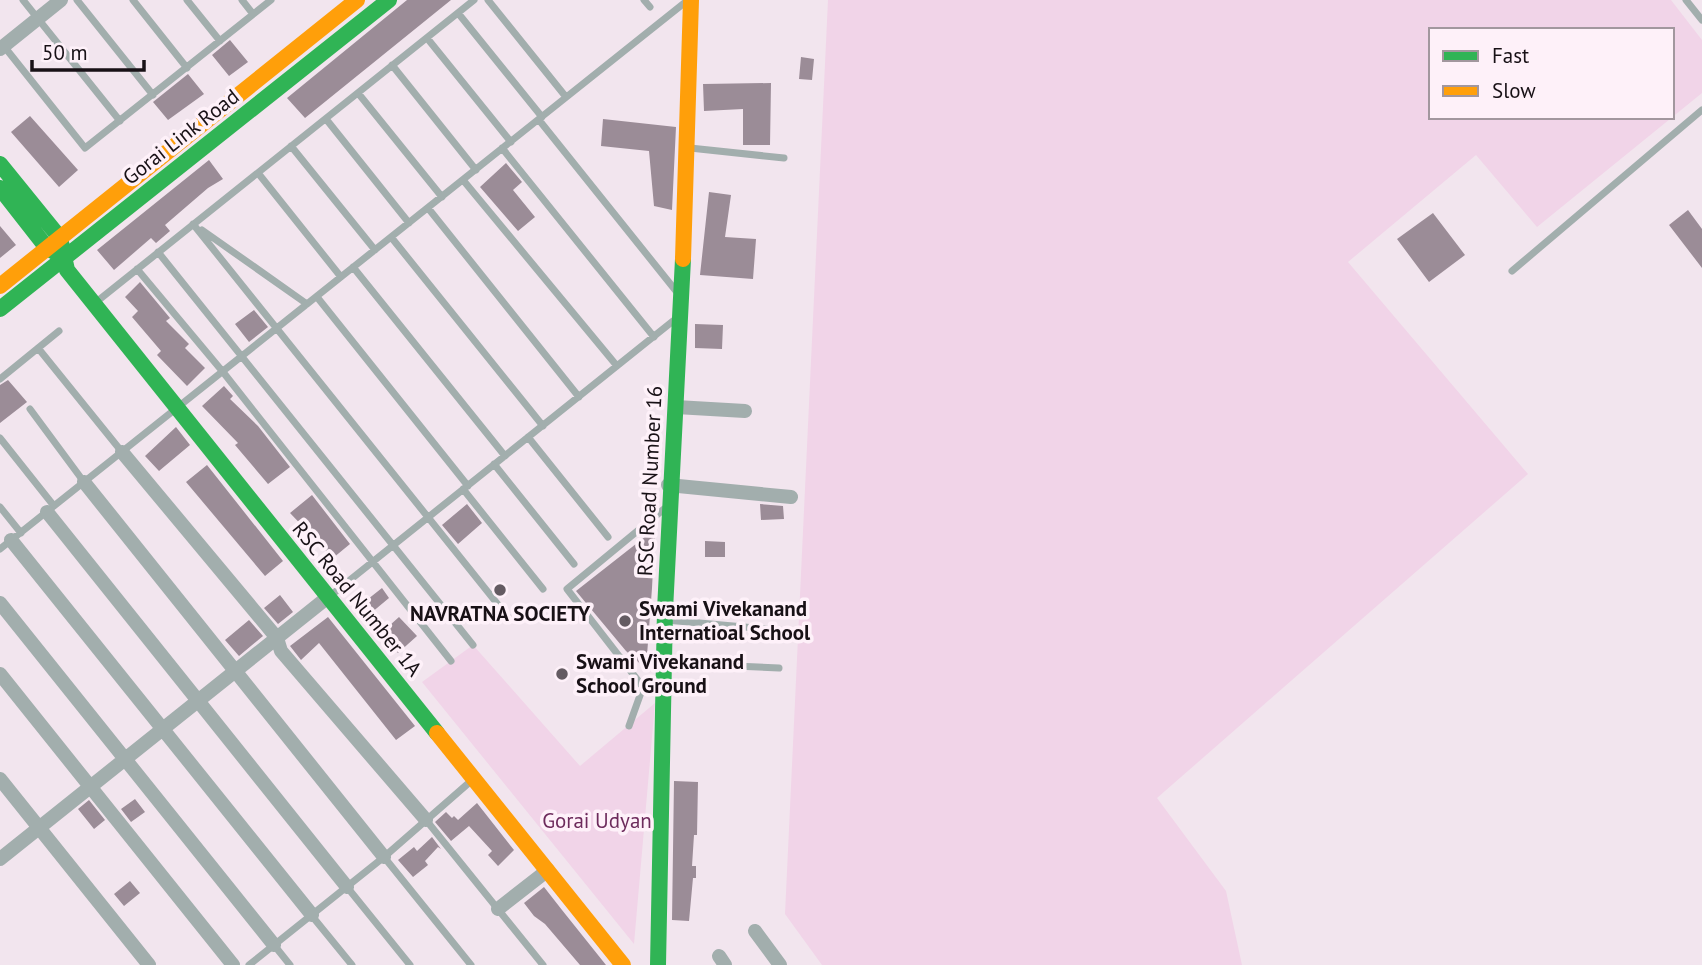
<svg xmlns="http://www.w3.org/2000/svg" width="1702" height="965" font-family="'PT Sans',sans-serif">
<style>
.green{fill:#f1d4e8;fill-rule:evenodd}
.building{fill:#9b8c97}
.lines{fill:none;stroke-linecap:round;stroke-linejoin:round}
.lane{stroke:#a2aead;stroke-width:7}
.street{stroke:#a2aead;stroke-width:14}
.fast{stroke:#30b455;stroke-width:16}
.slow{stroke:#ff9f0a;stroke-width:16}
.poi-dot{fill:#645b62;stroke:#fef1f9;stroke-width:2.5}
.labels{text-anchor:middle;stroke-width:7;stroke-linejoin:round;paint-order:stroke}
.street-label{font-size:21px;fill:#181116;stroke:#fef1f9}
.poi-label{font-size:21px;font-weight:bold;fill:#181116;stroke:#fef1f9;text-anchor:start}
.park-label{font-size:21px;fill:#6d2b5c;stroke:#fef1f9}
</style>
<rect width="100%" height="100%" fill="#f2e5ee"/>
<path class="green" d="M 828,0 L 1671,0 L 1702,40 L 1702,93 L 1537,227 L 1476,155 L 1348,262 L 1528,474 L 1157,798 L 1226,891 L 1242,965 L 822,965 L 785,914 ZM 1431,30 L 1672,30 L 1672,117 L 1431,117 Z
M 473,645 L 580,766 L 655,703 L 634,944 L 422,682 Z"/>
<path class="building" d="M 407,0 L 451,0 L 305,118 L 287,98 Z
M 230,40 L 248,62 L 229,76 L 212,55 Z
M 801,57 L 814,59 L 812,80 L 799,79 Z
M 188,74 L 204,94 L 168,120 L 153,102 Z
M 771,83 L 770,145 L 743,145 L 743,109 L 704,111 L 703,84 Z
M 30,116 L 78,170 L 59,187 L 11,132 Z
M 603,119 L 676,127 L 672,210 L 654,206 L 649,151 L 601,146 Z
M 209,160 L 223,179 L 208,188 L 165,225 L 170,231 L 156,243 L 151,238 L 114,270 L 97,250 Z
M 506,163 L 522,182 L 513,190 L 535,217 L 518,231 L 480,187 Z
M 709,192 L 731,195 L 725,237 L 756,239 L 753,279 L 700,275 Z
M 1688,210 L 1702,229 L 1702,268 L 1669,225 Z
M 1433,213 L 1465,255 L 1429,282 L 1397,239 Z
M 0,226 L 16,245 L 0,258 Z
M 140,282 L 170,318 L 166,321 L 189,344 L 185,348 L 205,368 L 187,386 L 157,355 L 161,351 L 132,317 L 138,311 L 125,297 Z
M 254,310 L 268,327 L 249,342 L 235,324 Z
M 695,324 L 723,325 L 722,349 L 695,348 Z
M 8,380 L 27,402 L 0,423 L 0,385 Z
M 224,386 L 233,396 L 230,399 L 258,426 L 290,467 L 268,484 L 235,445 L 238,443 L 202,406 Z
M 176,427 L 190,445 L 159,471 L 145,456 Z
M 207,465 L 283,561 L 265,576 L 186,482 Z
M 312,495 L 350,544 L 333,558 L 290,513 Z
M 467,504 L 482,523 L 458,544 L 442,525 Z
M 760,504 L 783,506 L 784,519 L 761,520 Z
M 655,529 L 652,588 L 646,669 L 626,651 L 576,591 Z
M 705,541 L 725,542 L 725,557 L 705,557 Z
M 382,588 L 389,598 L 371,613 L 363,603 Z
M 280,595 L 293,612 L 278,624 L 264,608 Z
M 328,617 L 415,726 L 396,740 L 319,643 L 301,660 L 290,646 Z
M 399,617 L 417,636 L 398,653 L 380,634 Z
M 249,620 L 263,636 L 239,656 L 225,640 Z
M 674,781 L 698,782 L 697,835 L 694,835 L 692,866 L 696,866 L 696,878 L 693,878 L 689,921 L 672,920 Z
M 135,799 L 145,812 L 131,822 L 121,809 Z
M 89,800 L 105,820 L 94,829 L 78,809 Z
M 477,803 L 514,850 L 498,866 L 488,855 L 492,851 L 469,826 L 451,841 L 435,822 L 446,812 L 452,818 L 454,816 L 458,820 Z
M 432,837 L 441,849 L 438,847 L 425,861 L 428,865 L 413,877 L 398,860 L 414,847 L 417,851 Z
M 130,881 L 140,893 L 124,906 L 114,894 Z
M 544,887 L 562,910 L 606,965 L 580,965 L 545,924 L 534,916 L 524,903 Z"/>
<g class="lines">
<path class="lane" d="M 23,0 L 120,121
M 77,0 L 153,95
M 133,0 L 187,68
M 187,0 L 220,41
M 242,0 L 253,14
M 488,0 L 566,97
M 644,0 L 650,7
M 1686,0 L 1702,20
M 458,13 L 542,117
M 427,38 L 511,142
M 3,45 L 85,148 L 271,0
M 392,65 L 476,170
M 358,93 L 442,197
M 326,119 L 409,223
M 539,120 L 676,291
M 291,146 L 375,250
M 502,148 L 654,337
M 690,148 L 784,158
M 258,173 L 341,277
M 463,180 L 617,366
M 428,208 L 579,397
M 193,224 L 508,617
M 202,230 L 307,304
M 391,237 L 543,426
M 158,252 L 473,645
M 353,267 L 505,456
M 137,269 L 223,372 L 451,661
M 1512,271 L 1702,110
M 317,297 L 468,486
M 95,303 L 474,0
M 38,348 L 122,452
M 0,379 L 59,331
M 30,409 L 84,482
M 528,437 L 608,537
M 0,438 L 54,506
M 494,464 L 574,564
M 463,489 L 543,589
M 0,507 L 21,533
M 0,549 L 688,0
M 330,596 L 673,321
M 666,620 L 788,631
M 665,663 L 779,668
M 661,691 L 643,687 L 567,589 L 664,509
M 629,726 L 643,687
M 426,820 L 543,965
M 384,857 L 471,965
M 347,887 L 410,965
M 312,916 L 352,965
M 274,945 L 290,965
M 249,965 L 384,857 L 471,781"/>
<path class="street" d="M 0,49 L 61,0
M 676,407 L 745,411
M 122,452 L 277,638 L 281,651 L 426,820
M 84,482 L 384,857
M 668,485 L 791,497
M 47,512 L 347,887
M 11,540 L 312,915
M 0,603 L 274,945
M 0,674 L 233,965
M 0,779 L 149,965
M 0,859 L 328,597
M 498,909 L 548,870
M 755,931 L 780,965
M 719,956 L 725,965"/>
<path class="fast" d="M 0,164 L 60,238 L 67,270 L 437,733
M 0,188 L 47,248 L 59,254
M 0,309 L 389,0
M 658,965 L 665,610 L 683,259"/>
<path class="slow" d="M 683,259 L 691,0
M 0,286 L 357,0
M 437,733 L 623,965"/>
</g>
<g class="poi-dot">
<circle cx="500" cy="590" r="7"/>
<circle cx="625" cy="621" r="7"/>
<circle cx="562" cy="674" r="7"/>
</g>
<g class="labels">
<g class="street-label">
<text transform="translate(181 137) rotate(-38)" y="7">Gorai Link Road</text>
<text transform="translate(650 481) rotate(-87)" y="7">RSC Road Number 16</text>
<text transform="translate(357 599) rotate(51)" y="7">RSC Road Number 1A</text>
</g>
<g class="poi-label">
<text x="639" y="616">Swami Vivekanand<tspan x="639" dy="24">Internatioal School</tspan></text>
<text x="500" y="621" text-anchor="middle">NAVRATNA SOCIETY</text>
<text x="576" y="669">Swami Vivekanand<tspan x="576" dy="24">School Ground</tspan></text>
</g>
<g class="park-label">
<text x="597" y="828">Gorai Udyan</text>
</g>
</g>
<rect x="1429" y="28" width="245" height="91" fill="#fef1f9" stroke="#a2979e" stroke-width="2"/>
<rect x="1443" y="51" width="35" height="10" fill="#30b455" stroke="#a2979e" stroke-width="2"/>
<text x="1492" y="63" font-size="21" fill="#181116">Fast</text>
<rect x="1443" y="86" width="35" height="10" fill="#ff9f0a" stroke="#a2979e" stroke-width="2"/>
<text x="1492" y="98" font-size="21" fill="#181116">Slow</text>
<path d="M32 60v10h112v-10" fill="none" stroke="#181116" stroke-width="3.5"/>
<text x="42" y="60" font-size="21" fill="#181116" stroke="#fef1f9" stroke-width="5" paint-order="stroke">50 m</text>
</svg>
